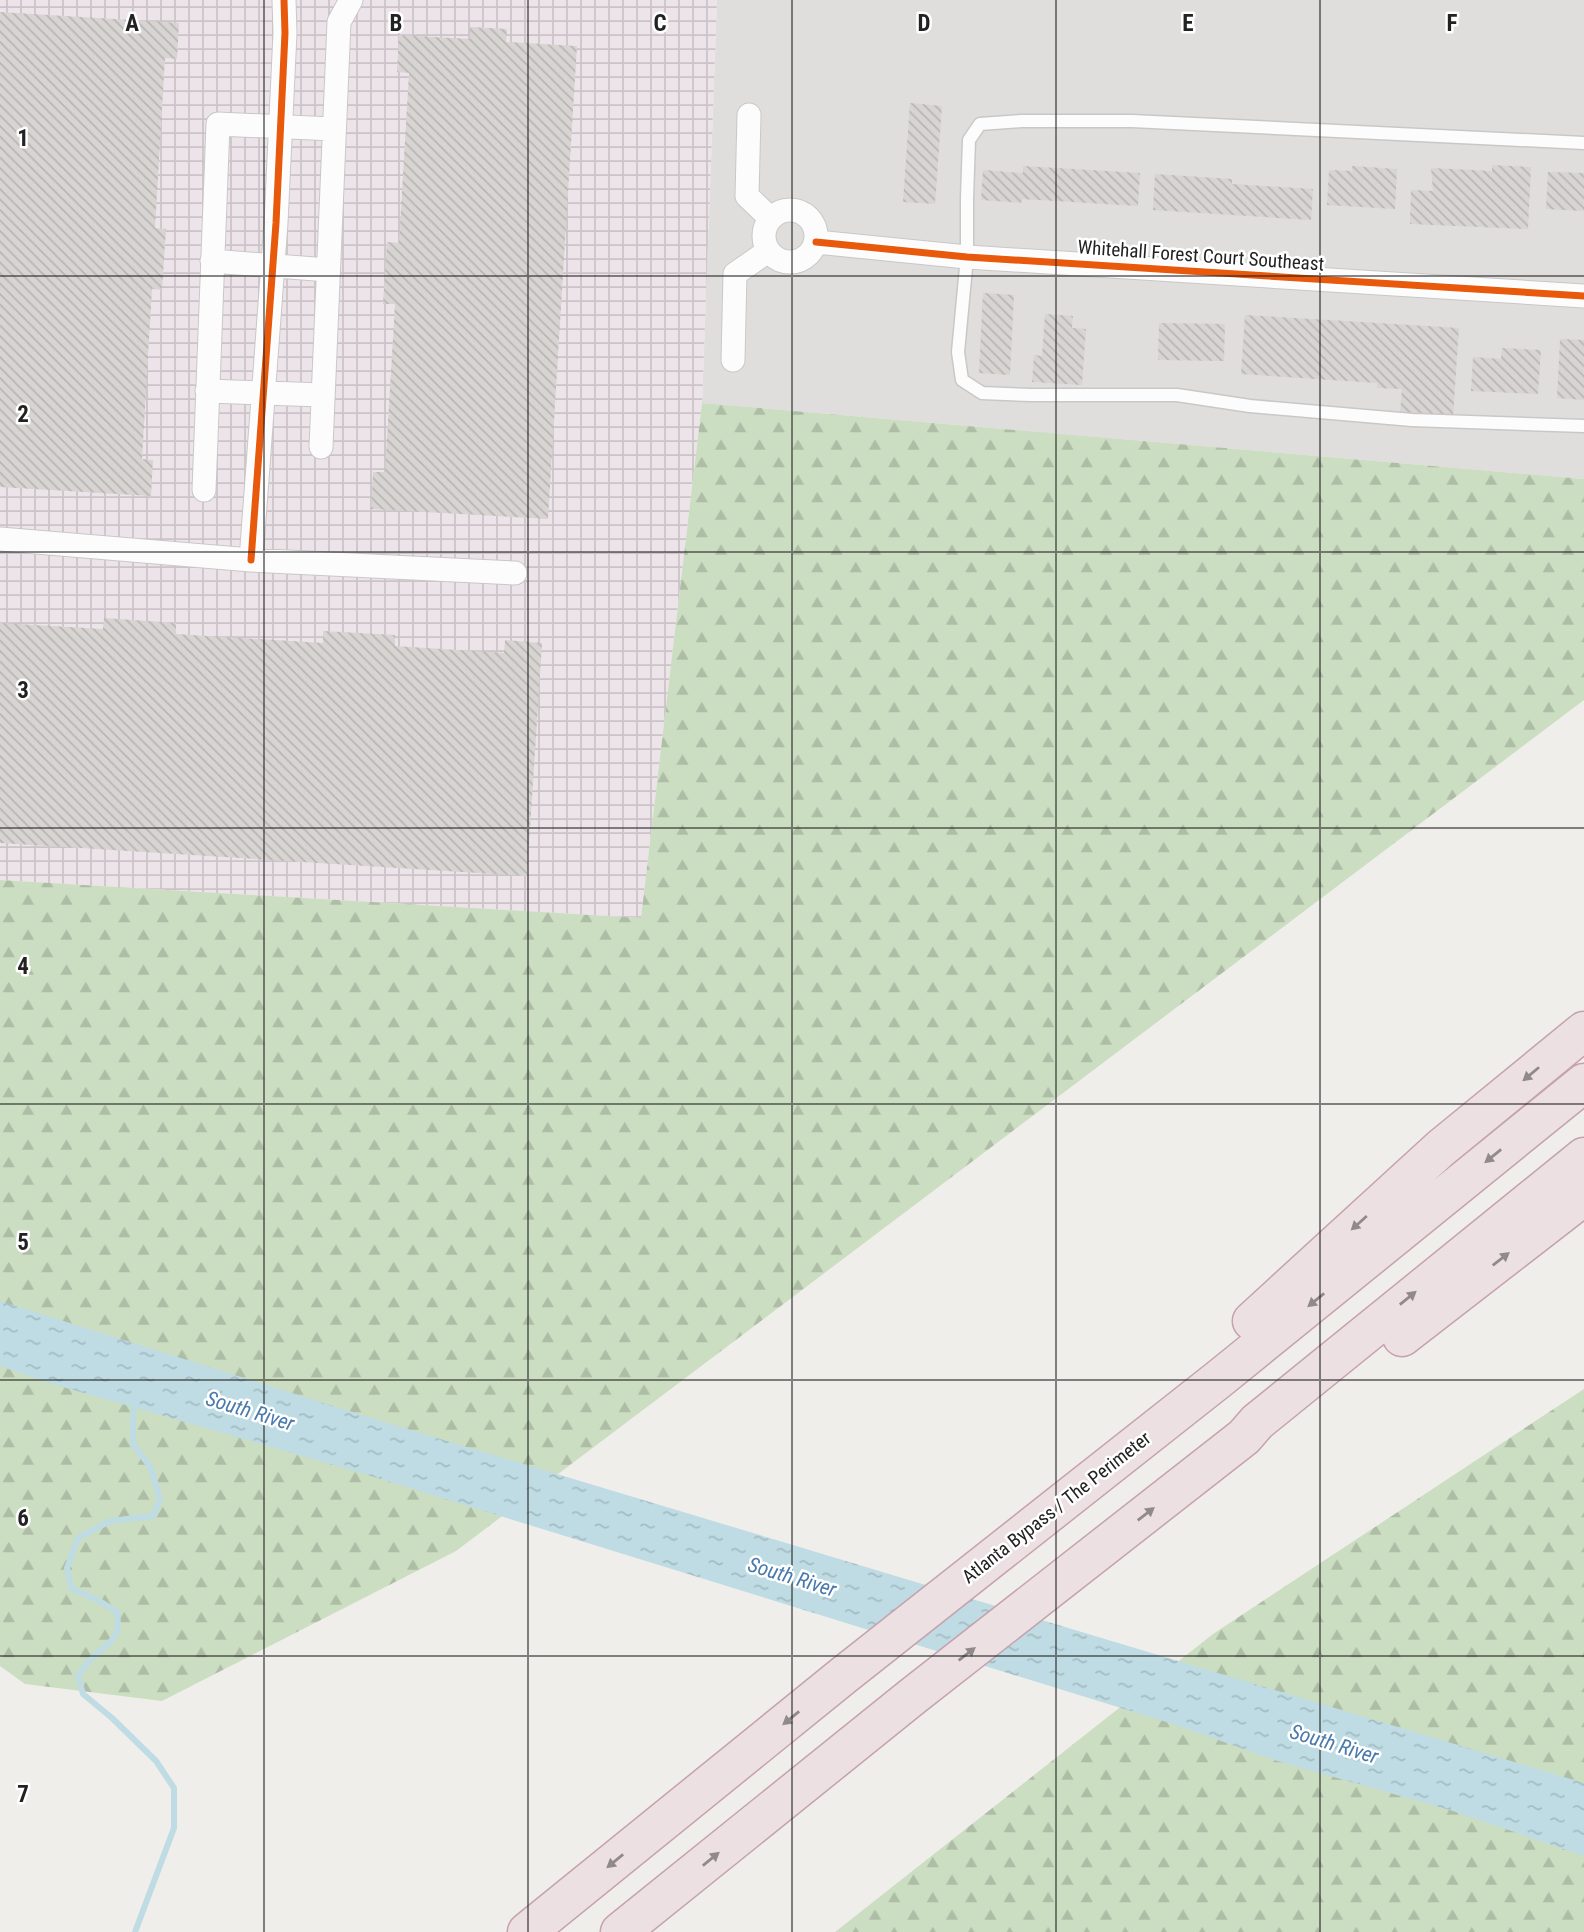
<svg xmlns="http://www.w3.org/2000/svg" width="1584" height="1932" font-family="'Roboto Condensed',sans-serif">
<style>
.residential{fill:#dfdedc}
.industrial{fill:url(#industrial-grid)}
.forest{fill:url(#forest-firs)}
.water{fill:url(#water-ripples)}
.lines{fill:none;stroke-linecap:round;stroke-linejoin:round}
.stream{stroke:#bfdbe3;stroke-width:6}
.building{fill:url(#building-back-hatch)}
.service-casing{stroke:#c9c8c7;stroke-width:15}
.minor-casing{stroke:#c9c8c7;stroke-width:25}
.motorway-casing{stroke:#c5a2ac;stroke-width:41}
.service{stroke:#fdfcfc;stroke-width:12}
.minor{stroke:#fdfcfc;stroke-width:23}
.motorway{stroke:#ece0e2;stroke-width:38}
.cycleway-casing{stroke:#fff;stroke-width:11}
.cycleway{stroke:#e8590c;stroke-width:7}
.oneway{fill:#918a8c}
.grid{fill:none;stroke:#222;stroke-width:2;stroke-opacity:0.55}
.labels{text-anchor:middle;stroke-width:5;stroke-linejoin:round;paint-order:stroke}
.street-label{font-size:19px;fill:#222;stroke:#fff}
.water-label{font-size:21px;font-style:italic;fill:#4a7aab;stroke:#fff}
.grid-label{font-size:23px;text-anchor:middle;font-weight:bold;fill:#222;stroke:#fff;stroke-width:5;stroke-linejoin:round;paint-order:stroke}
</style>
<defs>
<pattern id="industrial-grid" width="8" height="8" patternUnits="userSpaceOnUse" patternTransform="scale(1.75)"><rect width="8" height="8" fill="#ede4e9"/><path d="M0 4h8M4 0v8" fill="none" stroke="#cbc3c8"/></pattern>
<pattern id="forest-firs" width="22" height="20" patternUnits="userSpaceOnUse" patternTransform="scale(1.75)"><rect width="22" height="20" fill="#cbdec1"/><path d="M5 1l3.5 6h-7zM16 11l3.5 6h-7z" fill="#aebea6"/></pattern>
<pattern id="water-ripples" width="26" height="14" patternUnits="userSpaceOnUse" patternTransform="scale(1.75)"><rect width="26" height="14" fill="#bfdbe3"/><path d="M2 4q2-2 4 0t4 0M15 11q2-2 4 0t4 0" fill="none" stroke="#a4bcc2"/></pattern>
<pattern id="building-back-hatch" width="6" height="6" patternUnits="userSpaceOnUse" patternTransform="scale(1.75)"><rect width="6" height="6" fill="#d7d4d2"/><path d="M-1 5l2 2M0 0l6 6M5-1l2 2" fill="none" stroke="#b8b6b4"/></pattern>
</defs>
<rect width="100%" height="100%" fill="#f0eeeb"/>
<path class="residential" d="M 717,0 L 1584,0 L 1584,479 L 702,403 Z"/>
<path class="industrial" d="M 0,0 L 717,0 L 702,403 L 641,918 L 0,880 Z"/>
<path class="forest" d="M 702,403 L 1584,479 L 1584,700 L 456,1551 L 162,1701 L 25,1684 L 0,1666 L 0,880 L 641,918 Z
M 1584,1389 L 1584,1932 L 835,1932 L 1213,1634 Z"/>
<path class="water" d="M 0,1301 L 384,1422 L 1584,1783 L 1584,1856 L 1450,1810 L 1274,1760 L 1176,1725 L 358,1472 L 49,1383 L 0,1366 Z"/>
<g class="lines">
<path class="stream" d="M 135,1932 L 174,1828 L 174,1788 L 156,1761 L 112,1718 L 83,1694 L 78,1676 C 83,1670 86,1663 92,1658 C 109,1640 121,1643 117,1612 L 101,1602 L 71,1588 L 67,1568 L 78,1538 L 110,1521 L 153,1516 L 160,1500 L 151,1468 L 133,1444 L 133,1416 L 136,1399"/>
</g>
<path class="building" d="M 0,12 L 179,23 L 177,59 L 165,58 L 155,228 L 166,229 L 162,290 L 152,289 L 142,459 L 153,460 L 151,496 L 0,487 Z
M 470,27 L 507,29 L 506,42 L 577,46 L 548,519 L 371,509 L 373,472 L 385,472 L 395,304 L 383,304 L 387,242 L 399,243 L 409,73 L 397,72 L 399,35 L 470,39 Z
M 910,103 L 942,106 L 935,204 L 903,202 Z
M 1492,165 L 1531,167 L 1528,229 L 1410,224 L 1411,190 L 1433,191 L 1431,168 L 1492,171 Z
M 1023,166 L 1140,173 L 1138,206 L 1022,199 L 1021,203 L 981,200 L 983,170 L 1023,173 Z
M 1352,166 L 1397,169 L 1395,209 L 1327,205 L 1329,170 L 1352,171 Z
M 1548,172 L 1584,173 L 1584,211 L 1546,209 Z
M 1155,174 L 1232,179 L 1232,184 L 1313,189 L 1311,220 L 1153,210 Z
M 983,293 L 1014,295 L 1010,375 L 979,373 Z
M 1045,314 L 1073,316 L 1072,328 L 1086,329 L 1082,385 L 1032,382 L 1034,355 L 1042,356 Z
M 1245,315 L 1459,328 L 1453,416 L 1400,413 L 1402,389 L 1377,388 L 1377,383 L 1241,374 Z
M 1159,323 L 1225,324 L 1224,361 L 1158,360 Z
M 1560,339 L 1584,340 L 1584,400 L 1557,398 Z
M 1502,348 L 1541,350 L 1538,394 L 1471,391 L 1473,357 L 1501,359 Z
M 104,618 L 176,623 L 176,634 L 323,643 L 323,631 L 395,635 L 395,646 L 504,653 L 505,640 L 542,643 L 527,876 L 0,843 L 0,623 L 103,629 Z"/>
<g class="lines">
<defs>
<path id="service" d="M 1584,143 L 1132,121 L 1021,121 L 980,124 L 969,140 L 967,198 L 967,257 L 958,352 L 962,380 L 982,393 L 1031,395 L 1177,395 L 1250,406 L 1412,420 L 1584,426"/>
<path id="minor" d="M 749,115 L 747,196 L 770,218
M764 236a26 26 0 1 1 52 0a26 26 0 1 1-52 0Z
M 816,242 L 967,257 L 1584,296
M 212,261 L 328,270
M 733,360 L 735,274 L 768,251
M 207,391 L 323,395
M 321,447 L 339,22 L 351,0
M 204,490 L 218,124 L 334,129
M 0,539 L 251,560 L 515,573
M 251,560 L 276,223 L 285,33 L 284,0"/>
<path id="motorway" d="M 1252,1321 L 1441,1148 L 1584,1031
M 1402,1337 L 1584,1196
M 527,1932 L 844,1675 L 1219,1379 L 1584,1083
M 620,1932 L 913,1696 L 1244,1437 L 1257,1422 L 1584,1157"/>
</defs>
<use href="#service" class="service-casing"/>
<use href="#minor" class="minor-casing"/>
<use href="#motorway" class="motorway-casing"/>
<use href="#service" class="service"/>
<use href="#minor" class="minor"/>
<use href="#motorway" class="motorway"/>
<defs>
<path id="cycleway" d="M 816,242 L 967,257 L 1584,296
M 251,560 L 276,223 L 285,33 L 284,0"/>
</defs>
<use href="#cycleway" class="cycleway-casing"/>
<use href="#cycleway" class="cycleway"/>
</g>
<defs><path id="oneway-solid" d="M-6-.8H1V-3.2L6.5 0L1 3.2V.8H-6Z" transform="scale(1.75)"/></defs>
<g class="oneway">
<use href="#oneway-solid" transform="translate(1531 1074) rotate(140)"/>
<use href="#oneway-solid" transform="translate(1493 1156) rotate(141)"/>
<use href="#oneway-solid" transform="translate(1359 1223) rotate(138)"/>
<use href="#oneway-solid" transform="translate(1501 1259) rotate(-38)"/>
<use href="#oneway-solid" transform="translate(1408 1298) rotate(-39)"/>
<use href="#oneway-solid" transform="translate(1316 1300) rotate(141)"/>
<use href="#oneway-solid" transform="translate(1146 1514) rotate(-38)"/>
<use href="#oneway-solid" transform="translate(967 1654) rotate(-38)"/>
<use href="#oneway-solid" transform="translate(791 1718) rotate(141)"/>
<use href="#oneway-solid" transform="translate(711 1859) rotate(-39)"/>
<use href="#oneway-solid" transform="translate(615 1861) rotate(141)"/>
</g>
<path class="grid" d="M 264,0 L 264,1932M 528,0 L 528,1932M 792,0 L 792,1932M 1056,0 L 1056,1932M 1320,0 L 1320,1932M 0,276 L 1584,276M 0,552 L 1584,552M 0,828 L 1584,828M 0,1104 L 1584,1104M 0,1380 L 1584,1380M 0,1656 L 1584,1656"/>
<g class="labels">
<g class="street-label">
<text transform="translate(1201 255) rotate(4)" y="7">Whitehall Forest Court Southeast</text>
<text transform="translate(1056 1507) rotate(-38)" y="7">Atlanta Bypass / The Perimeter</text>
</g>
<g class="water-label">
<text transform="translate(250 1411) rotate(17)" y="7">South River</text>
<text transform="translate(792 1577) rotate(17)" y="7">South River</text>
<text transform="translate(1334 1744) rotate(17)" y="7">South River</text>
</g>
</g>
<g class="grid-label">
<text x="132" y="31">A</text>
<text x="396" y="31">B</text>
<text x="660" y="31">C</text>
<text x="924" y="31">D</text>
<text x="1188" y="31">E</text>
<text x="1452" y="31">F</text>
<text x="23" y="146">1</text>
<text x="23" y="422">2</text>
<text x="23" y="698">3</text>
<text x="23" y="974">4</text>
<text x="23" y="1250">5</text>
<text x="23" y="1526">6</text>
<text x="23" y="1802">7</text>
</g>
</svg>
